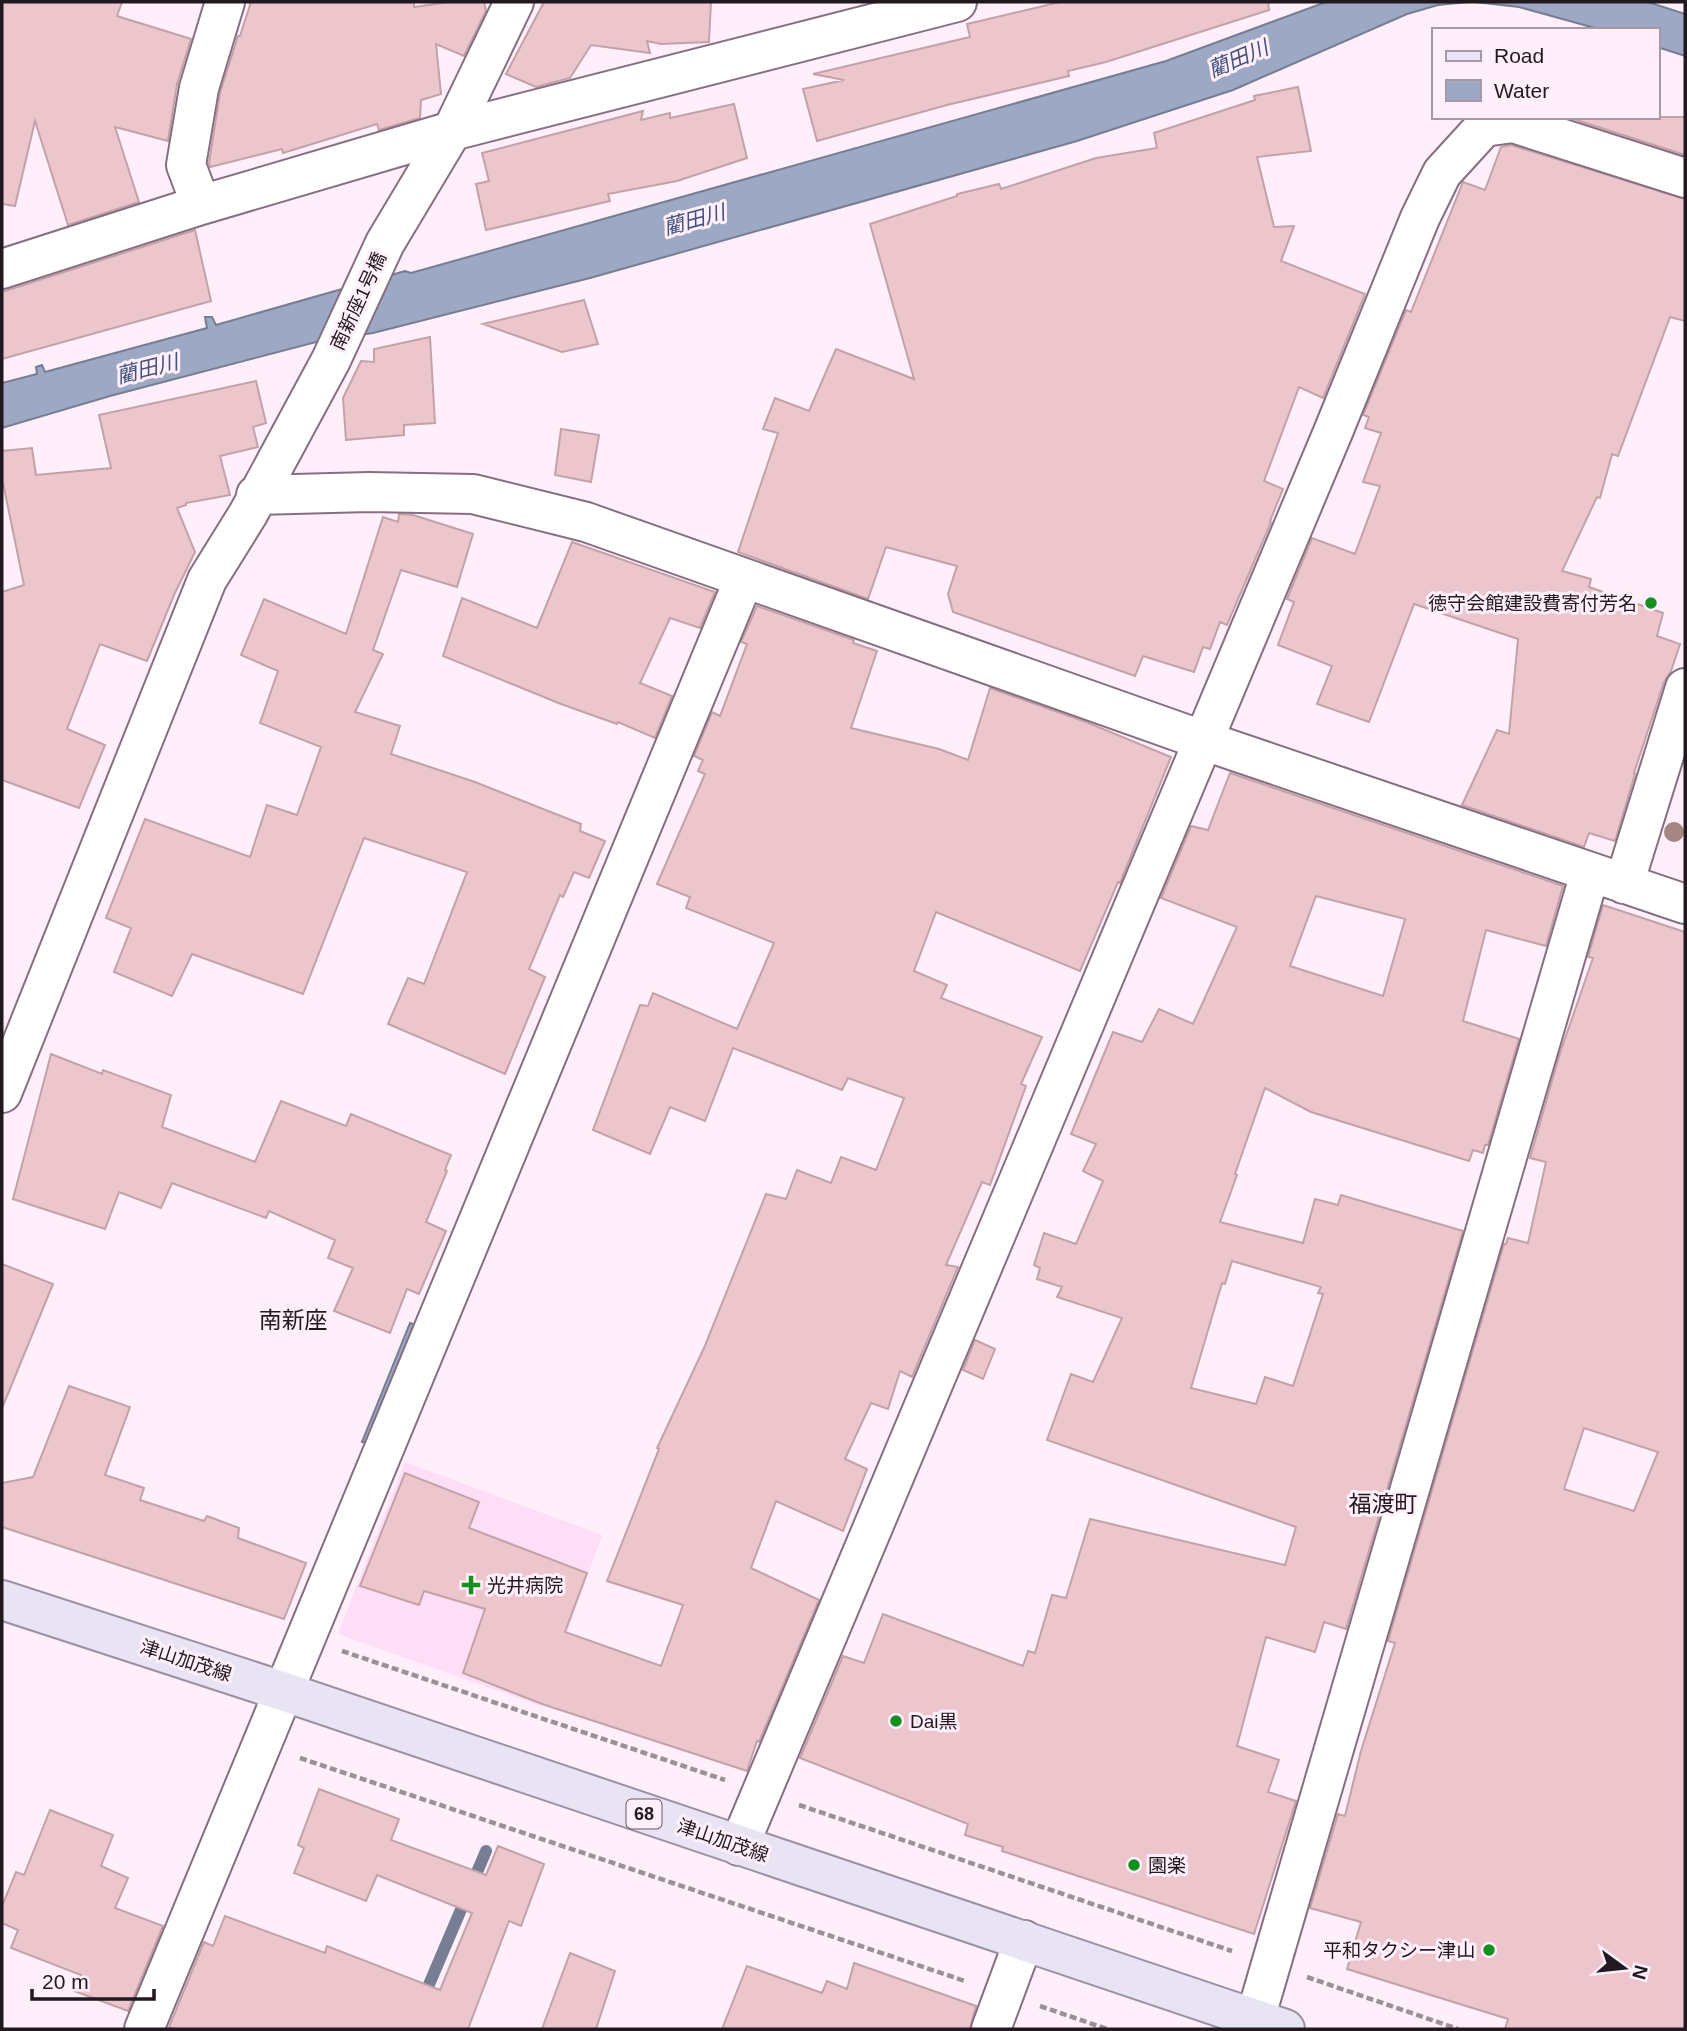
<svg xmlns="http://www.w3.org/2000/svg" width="1687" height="2031" font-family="Helvetica,'Noto Sans JP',sans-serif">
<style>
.built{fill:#feddf6}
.water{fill:#9ca8c4;stroke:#777d93;stroke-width:2}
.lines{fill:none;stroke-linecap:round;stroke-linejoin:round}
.stream{stroke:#777d93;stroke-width:12}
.building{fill:#ecc6cc;stroke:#c3a2a7;stroke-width:2;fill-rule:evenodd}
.minor-casing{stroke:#866f80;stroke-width:42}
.major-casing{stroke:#9a91a4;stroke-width:42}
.path{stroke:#9c8f98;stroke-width:4.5;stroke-dasharray:7 3.5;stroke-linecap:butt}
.minor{stroke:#fff;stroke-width:38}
.major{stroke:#e9e4f3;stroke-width:38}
.tree{fill:#a68680}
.poi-dot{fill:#14901e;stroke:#ffeffa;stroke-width:2.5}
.labels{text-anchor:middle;stroke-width:6;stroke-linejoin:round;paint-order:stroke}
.shield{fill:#ffeffa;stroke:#645961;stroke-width:2}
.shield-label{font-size:18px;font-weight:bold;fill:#221920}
.street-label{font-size:19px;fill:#221920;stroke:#ffeffa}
.poi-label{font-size:19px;fill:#221920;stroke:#ffeffa;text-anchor:start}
.water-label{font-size:21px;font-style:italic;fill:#42527d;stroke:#ffeffa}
.quarter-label{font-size:23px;fill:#221920;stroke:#ffeffa}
</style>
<rect width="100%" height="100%" fill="#ffeffa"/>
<path class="built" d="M 405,1462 L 602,1535 L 541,1706 L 338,1634 Z"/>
<path class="water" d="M 1326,2 L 1468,2 L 1438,5 L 1407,14 L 1233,90 L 1077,141 L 590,278 L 373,333 L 320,341 L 110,396 L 2,428 L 2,383 L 37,374 L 36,367 L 42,365 L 45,372 L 207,328 L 205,317 L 212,317 L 216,325 L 405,271 L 411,273 L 1166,61 Z
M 1475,2 L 1648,2 L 1685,14 L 1685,56 L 1657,47 L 1657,30 L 1602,30 L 1519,7 Z
M 410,1323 L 415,1325 L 367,1443 L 362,1442 Z"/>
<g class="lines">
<path class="stream" d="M 410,2029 L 486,1851"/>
</g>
<path class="building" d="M 2,2 L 122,2 L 117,16 L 191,39 L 177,84 L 168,141 L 115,127 L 139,202 L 68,225 L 35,121 L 15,206 L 2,204 Z
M 251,2 L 414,2 L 414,7 L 449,2 L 484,2 L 486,11 L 464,56 L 436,44 L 441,94 L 421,100 L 420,118 L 379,130 L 377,124 L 283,153 L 282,149 L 210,167 L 209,163 L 220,93 L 238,36 L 240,36 Z
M 544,2 L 711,2 L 709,42 L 661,44 L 647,41 L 650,53 L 591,45 L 570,78 L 536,87 L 506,74 Z
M 1060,2 L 1268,2 L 1269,10 L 1106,62 L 1068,71 L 1069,76 L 947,105 L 817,141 L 803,89 L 844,80 L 813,74 L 970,37 L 967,24 Z
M 1298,87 L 1311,151 L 1257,157 L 1274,227 L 1294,226 L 1281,261 L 1365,294 L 1323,398 L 1299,387 L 1264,481 L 1283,489 L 1270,521 L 1271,522 L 1227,625 L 1220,622 L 1210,649 L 1203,647 L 1194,672 L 1143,656 L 1135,676 L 953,612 L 948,594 L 957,566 L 886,547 L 868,599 L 738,552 L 778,433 L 763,429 L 775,398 L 809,411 L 836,349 L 914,379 L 870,224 L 957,196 L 957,194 L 999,184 L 1001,189 L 1096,158 L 1157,148 L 1154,133 L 1255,100 L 1254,96 Z
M 734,104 L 747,158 L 677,181 L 608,194 L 610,201 L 486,230 L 476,184 L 489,181 L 482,153 L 643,111 L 641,120 L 670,113 L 670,118 Z
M 1567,117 L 1685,117 L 1685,155 Z
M 1511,145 L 1685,199 L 1685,321 L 1670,317 L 1618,456 L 1612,454 L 1600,498 L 1597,497 L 1562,571 L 1591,579 L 1589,587 L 1663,613 L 1657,636 L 1680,644 L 1671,671 L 1664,682 L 1634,773 L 1635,774 L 1615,841 L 1589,833 L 1584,847 L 1462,805 L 1497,730 L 1509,734 L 1518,639 L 1414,604 L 1369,722 L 1317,704 L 1332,666 L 1278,645 L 1294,602 L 1287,599 L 1312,538 L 1355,554 L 1380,486 L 1363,482 L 1381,433 L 1365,428 L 1369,417 L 1363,415 L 1406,310 L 1411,312 L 1463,182 L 1485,190 L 1501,147 Z
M 195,230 L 211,301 L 2,359 L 2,292 Z
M 584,300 L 598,344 L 562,352 L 483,324 Z
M 430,337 L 435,423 L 404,425 L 404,435 L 346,440 L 343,398 L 361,361 L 374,362 L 374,349 Z
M 256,381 L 266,423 L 253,427 L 258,447 L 220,456 L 230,495 L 186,503 L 186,505 L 177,508 L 195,552 L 174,595 L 147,661 L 100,644 L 67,729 L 105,745 L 79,808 L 2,780 L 2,592 L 24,585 L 2,478 L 2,451 L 32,448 L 36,475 L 111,468 L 99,415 Z
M 561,429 L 599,435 L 591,482 L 555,475 Z
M 399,514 L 413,515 L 473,534 L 457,587 L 401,570 L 373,650 L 383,654 L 355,712 L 400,726 L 391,754 L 475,782 L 581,824 L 580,831 L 605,841 L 589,878 L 574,872 L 563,897 L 560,895 L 529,969 L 545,977 L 505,1074 L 388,1024 L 408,978 L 424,984 L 467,872 L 364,838 L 303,994 L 192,954 L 172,996 L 114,972 L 131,928 L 106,918 L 145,819 L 250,857 L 267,805 L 297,815 L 321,747 L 260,723 L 278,671 L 241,655 L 264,599 L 346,634 L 383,517 L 398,522 Z
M 572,542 L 715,592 L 700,628 L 670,618 L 640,683 L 672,696 L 655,738 L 618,722 L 617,724 L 561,704 L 443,656 L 462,598 L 537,628 Z
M 757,606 L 854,640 L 853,643 L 877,651 L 851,728 L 939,749 L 968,760 L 990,688 L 1086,722 L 1171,757 L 1120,883 L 1118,882 L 1080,971 L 936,912 L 914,971 L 947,985 L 941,998 L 1042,1037 L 1021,1084 L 1026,1086 L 990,1185 L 982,1182 L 946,1265 L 958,1267 L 912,1377 L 900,1371 L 888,1409 L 871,1403 L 845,1459 L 867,1469 L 843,1531 L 776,1501 L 751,1568 L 819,1600 L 759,1742 L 757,1741 L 747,1771 L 545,1705 L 463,1673 L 485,1609 L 424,1591 L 419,1605 L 360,1586 L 405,1473 L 479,1502 L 469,1528 L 587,1573 L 565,1632 L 661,1666 L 683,1605 L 607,1581 L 659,1449 L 657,1448 L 704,1348 L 766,1194 L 786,1199 L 797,1170 L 831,1183 L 841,1157 L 876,1170 L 904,1098 L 848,1078 L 842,1090 L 733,1048 L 705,1121 L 670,1107 L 650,1154 L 593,1130 L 640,1005 L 648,1006 L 653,993 L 737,1029 L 774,943 L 686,908 L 690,897 L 657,884 L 705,774 L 698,771 L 703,760 L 694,756 L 712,712 L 720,716 L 747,644 L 741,642 Z
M 1230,773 L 1563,886 L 1546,946 L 1486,930 L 1463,1021 L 1519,1039 L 1488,1145 L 1485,1145 L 1483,1153 L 1473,1150 L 1469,1161 L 1311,1112 L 1265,1088 L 1235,1174 L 1237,1175 L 1220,1222 L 1303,1243 L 1315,1199 L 1338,1205 L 1341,1195 L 1463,1231 L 1346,1629 L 1324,1622 L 1315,1652 L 1266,1637 L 1237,1746 L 1279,1760 L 1268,1792 L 1296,1801 L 1254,1934 L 1002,1851 L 1003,1847 L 965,1835 L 968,1824 L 800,1758 L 843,1656 L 864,1663 L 883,1614 L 1023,1666 L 1028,1651 L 1035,1653 L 1052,1595 L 1066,1598 L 1090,1519 L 1285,1565 L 1296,1527 L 1047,1440 L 1071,1374 L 1093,1382 L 1122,1318 L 1057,1297 L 1062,1287 L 1037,1279 L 1040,1268 L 1034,1265 L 1044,1233 L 1076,1244 L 1103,1181 L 1083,1171 L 1096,1144 L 1071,1134 L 1113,1032 L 1142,1042 L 1159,1009 L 1193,1024 L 1237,927 L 1161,898 L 1191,826 L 1208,830 ZM 1316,896 L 1405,919 L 1383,996 L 1290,966 ZM 1232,1261 L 1321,1287 L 1318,1293 L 1323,1294 L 1293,1386 L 1265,1377 L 1256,1404 L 1191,1388 L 1222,1283 L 1225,1284 Z
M 1603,905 L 1685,932 L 1685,2029 L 1505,2029 L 1508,2019 L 1347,1969 L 1361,1922 L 1310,1908 L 1338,1814 L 1345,1816 L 1361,1751 L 1395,1643 L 1388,1641 L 1504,1244 L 1506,1244 L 1508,1238 L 1528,1243 L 1546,1162 L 1530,1158 L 1560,1053 L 1593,958 L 1588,957 ZM 1584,1428 L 1658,1452 L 1634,1511 L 1564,1489 Z
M 51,1054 L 102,1074 L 103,1070 L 171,1095 L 162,1127 L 255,1162 L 281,1101 L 346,1126 L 351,1114 L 451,1155 L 445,1170 L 447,1171 L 426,1222 L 446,1231 L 419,1294 L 407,1289 L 390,1333 L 334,1311 L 353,1268 L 328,1258 L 335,1240 L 269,1211 L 266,1218 L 172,1183 L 161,1208 L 119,1192 L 105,1229 L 13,1199 Z
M 2,1264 L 53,1284 L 3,1406 L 2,1405 Z
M 975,1340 L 995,1349 L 983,1379 L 963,1370 Z
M 69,1386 L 130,1407 L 105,1475 L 144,1488 L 140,1500 L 204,1521 L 207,1516 L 239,1528 L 238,1538 L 306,1563 L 284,1619 L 2,1527 L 2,1483 L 33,1477 Z
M 319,1789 L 399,1819 L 391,1840 L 486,1875 L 498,1846 L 544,1864 L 521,1926 L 509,1921 L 468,2029 L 176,2029 L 169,2027 L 204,1942 L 213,1946 L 225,1916 L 325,1953 L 327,1946 L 440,1990 L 472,1913 L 377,1875 L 366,1901 L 294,1873 L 304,1848 L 298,1845 Z
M 50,1810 L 113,1835 L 101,1866 L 128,1878 L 115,1908 L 163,1926 L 128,2011 L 74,1991 L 81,1975 L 11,1948 L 18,1930 L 2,1923 L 2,1906 L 16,1872 L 24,1875 Z
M 570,1953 L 615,1971 L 596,2029 L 542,2029 Z
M 854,1963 L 976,2006 L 970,2029 L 722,2029 L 747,1966 L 822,1993 L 827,1981 L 847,1989 Z"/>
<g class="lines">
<defs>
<path id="minor" d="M 201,205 L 186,165 L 199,88 L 225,2
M 2,269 L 201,205 L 452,131 L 957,2
M 256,495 L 369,492 L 473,494 L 586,522 L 1202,740 L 1685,904
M 1624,884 L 1685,688
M 2,1093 L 207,580 L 248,514 L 331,360 L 385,243 L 452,131 L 514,2
M 739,1846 L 1333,432 L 1420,218 L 1442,173 L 1484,127 L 1513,123 L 1685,178
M 1255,2019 L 1590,873
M 144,2029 L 744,579
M 991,2029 L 1024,1940"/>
<path id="major" d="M 2,1600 L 285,1692 L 1285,2029"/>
</defs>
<use href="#minor" class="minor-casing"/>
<use href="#major" class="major-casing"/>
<path class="path" d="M 342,1651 L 725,1780
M 300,1758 L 965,1981
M 799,1805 L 1232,1951
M 1307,1977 L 1458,2029
M 1040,2006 L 1107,2029"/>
<use href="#minor" class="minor"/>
<use href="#major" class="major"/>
</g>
<circle class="tree" cx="1674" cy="832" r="10"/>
<g class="poi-dot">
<circle cx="1651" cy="603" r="7"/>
<path d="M467.5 1574.5h7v7h7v7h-7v7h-7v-7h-7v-7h7z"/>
<circle cx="896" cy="1721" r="7"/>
<circle cx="1134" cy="1865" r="7"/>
<circle cx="1489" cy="1950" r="7"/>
</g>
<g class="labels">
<rect class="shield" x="626.5" y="1799.5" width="35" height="29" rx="5"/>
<g class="shield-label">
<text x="644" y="1820">68</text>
</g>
<g class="street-label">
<text transform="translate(358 301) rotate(-65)" y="7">南新座1号橋</text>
<text transform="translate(186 1660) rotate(18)" y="7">津山加茂線</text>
<text transform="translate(723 1840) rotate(19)" y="7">津山加茂線</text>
</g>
<g class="poi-label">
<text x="1637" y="610" text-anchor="end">徳守会館建設費寄付芳名</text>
<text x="487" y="1592">光井病院</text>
<text x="910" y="1728">Dai黒</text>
<text x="1148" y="1872">園楽</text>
<text x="1475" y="1957" text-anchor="end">平和タクシー津山</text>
</g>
<g class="water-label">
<text transform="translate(1238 59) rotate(-23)" y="7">藺田川</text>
<text transform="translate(694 220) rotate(-15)" y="7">藺田川</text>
<text transform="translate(147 369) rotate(-14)" y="7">藺田川</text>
</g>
<g class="quarter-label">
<text x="293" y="1328">南新座</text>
<text x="1383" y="1512">福渡町</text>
</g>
</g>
<rect width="1687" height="2031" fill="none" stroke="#221920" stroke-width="7"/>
<rect x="1432" y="28" width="228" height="91" fill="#ffeffa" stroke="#a799a3" stroke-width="2"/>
<rect x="1446" y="51" width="35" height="10" fill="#e9e4f3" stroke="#a799a3" stroke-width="2"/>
<text x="1494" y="63" font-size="21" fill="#221920">Road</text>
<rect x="1446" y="80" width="35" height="21" fill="#9ca8c4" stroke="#a799a3" stroke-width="2"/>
<text x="1494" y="98" font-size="21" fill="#221920">Water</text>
<g transform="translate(1624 1968) rotate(105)" stroke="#ffeffa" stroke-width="5" paint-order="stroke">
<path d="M0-5L12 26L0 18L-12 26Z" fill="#221920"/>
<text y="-10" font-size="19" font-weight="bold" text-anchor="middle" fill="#221920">N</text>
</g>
<path d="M32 1989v10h122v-10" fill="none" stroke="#221920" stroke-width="3.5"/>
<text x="42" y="1989" font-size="21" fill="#221920" stroke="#ffeffa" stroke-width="5" paint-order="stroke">20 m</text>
</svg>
